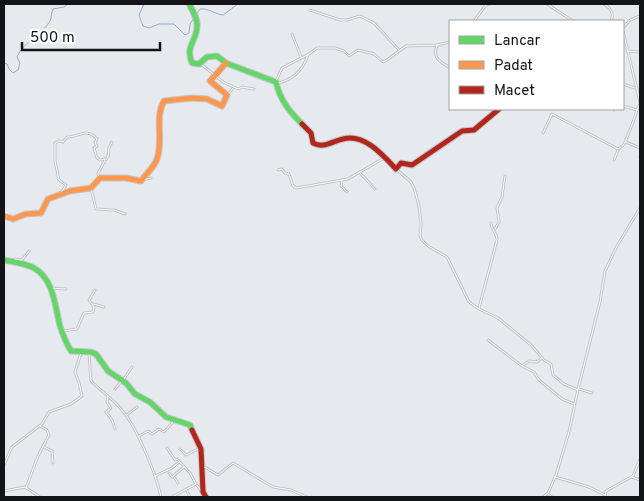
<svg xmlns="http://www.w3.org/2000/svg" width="644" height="501" font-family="Overpass,sans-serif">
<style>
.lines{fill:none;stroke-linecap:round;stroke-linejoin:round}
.stream{stroke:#97acc5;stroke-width:1}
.street-casing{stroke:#c3c6c9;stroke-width:3}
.fast-casing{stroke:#c3c6c9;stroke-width:7}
.slow-casing{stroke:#c3c6c9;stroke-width:7}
.jam-casing{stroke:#c3c6c9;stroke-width:7}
.street{stroke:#fbfcfc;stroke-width:1}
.fast{stroke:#63d668;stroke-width:5}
.slow{stroke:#ff974d;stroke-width:5}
.jam{stroke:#b3261e;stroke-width:5}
</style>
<rect width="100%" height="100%" fill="#e6eaee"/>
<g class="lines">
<path class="stream" d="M 144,4 L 139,15 L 143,26 L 149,28 L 159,24 L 174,24 L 185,35 L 189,33 L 190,24 L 200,9 C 208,8 215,14 223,15 L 238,4
M 4,63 L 7,64 L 9,69 L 13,73 L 18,70 L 20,63 L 17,57 C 22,43 43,34 50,21 C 52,17 51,13 53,9 L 64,7 L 68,4"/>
<defs>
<path id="street" d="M 547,4 L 573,21
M 604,4 C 610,8 615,13 611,21
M 310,10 L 340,20 L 347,20 L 360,16 L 374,23 L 399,50
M 474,21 L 486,5 L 490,4
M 623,28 L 630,20 L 640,16
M 623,31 L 640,102
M 292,34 L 301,57
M 450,42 L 437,45 C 432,59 440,61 450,68
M 627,51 L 640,52
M 201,64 L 223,82 L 238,89 L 242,87 L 254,89
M 276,81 L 282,68 L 309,54 L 317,48 L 335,48 L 344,51 L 349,56 L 358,50 L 374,54 L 383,62 L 387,60 L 406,46 L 438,45
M 278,83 C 294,80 303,69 308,55
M 623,84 L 635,88
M 228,94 L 233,88
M 623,106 L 637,110 L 640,104
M 614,110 L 614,109
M 543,133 L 552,114 L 618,149 C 621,147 622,147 624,144 C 626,141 637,112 637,110
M 626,142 L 640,148
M 640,157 L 640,156
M 614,160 L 618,150
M 396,169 L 411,182 L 414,188 L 419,206 L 421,224 L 420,236 L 422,240 L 428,246 L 447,257 L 469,302 L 479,309 L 498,318 L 531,345 L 544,360 L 551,364 L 553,375 L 564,384 L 578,390
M 278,170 L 282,169 L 285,173 L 289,174 L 293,186 L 296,188 L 348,179 L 384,158
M 360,173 L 375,189
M 99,179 L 98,173 C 102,167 103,162 108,157 L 109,148 L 112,142
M 142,180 L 151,178
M 342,181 L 341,186 L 347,192
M 91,188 L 96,209 L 114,210 L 125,214
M 61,193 L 66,185 L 59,180 L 55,161 L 55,143 L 59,141 L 63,142 L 67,137 C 79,137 87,127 97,139 L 95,143 L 97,146 L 94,148 L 97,158 L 100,160 L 105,159
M 495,229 L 499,222 L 497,208 L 502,197 L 505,176
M 14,262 L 15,259 L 22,260 L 29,251
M 51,288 L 66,289
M 93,304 L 104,307
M 479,308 L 497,240 C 497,233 491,229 491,223
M 63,331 L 77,329 L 84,313 L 93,312 L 94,307 L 89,300 L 95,290
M 488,340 L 522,366 L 529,361 L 537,362 L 542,358
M 89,353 L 91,381 C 101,391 113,399 122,410 C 137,428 156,473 161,497
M 522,366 L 534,372 L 539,380 L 562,399 L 574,404
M 124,379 L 132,367
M 115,389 L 121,382
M 579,389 L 592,393
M 108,396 L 107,402 L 111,408 L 106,412 L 112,420 L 115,429
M 127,415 L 137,407
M 139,436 L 148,431 L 152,434 L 159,429 L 164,432 L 174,421
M 44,447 L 52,451 L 53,463
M 167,448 L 175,460 L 177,459 L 190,473 L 196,484 L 172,497
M 180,449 L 186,455 L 200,448
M 4,465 L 12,447 L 42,424 L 49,412 L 71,404 L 82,396 L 79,383 L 75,372 L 81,353
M 203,466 L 218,475 L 233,463 L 273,487 L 291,490 L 307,497
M 169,473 L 172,477 L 184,467
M 155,476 L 172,468 L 179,462
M 174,477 L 178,483
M 555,477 L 589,487 L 605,495
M 632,477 L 640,480
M 197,485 L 202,492
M 26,488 L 38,456 L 49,435 L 47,430 L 40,426
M 186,489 L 190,497
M 4,491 L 25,487 L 40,497
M 548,494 L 552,497
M 543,497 L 548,493 L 556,475 L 569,432 L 578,389 L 600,302 L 605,271 L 617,246 L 640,208
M 605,497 L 606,491 L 633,476 L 640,459"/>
<path id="fast" d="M 189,4 C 193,11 198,19 197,27 C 196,43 185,45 192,63 L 199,64 L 207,57 L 217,56 L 226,63 L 276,82 C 280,100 289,111 302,124
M 4,260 C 14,262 25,263 34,268 C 54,279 55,307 60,326 C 63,335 66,343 71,351 L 91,352 L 96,354 L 108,371 L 126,383 L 135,394 L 150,402 L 166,417 L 190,425 L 192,430"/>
<path id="slow" d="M 4,216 L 13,219 L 26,214 L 41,213 L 48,199 L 70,191 L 91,188 L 100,178 L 126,178 L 141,181 C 146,174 155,166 157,159 C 164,139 154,118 164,101 L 192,98 L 207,99 L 222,106 L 227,95 L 210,81 L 226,63"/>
<path id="jam" d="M 302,124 L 311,133 L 313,143 C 324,149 332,141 343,139 C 364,133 383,155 396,169 L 401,163 L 412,165 L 462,131 L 474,130 L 499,109
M 192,430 L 201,449 L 203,492 L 206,497"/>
</defs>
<use href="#street" class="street-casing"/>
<use href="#fast" class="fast-casing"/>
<use href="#slow" class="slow-casing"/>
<use href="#jam" class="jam-casing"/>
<use href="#street" class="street"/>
<use href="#fast" class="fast"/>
<use href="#slow" class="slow"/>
<use href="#jam" class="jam"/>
</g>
<rect width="644" height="501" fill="none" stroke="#121417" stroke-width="10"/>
<rect x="449" y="20" width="175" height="90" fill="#ffffff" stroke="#a0a1a2"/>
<rect x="459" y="36" width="25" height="8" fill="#63d668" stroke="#a0a1a2"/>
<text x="494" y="45" font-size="15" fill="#121417">Lancar</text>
<rect x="459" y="61" width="25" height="8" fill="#ff974d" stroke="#a0a1a2"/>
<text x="494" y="70" font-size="15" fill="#121417">Padat</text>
<rect x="459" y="86" width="25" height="8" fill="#b3261e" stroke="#a0a1a2"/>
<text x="494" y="95" font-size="15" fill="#121417">Macet</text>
<path d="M22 42v8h138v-8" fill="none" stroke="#121417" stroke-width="2.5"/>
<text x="30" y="42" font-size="15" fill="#121417" stroke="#ffffff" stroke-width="4" paint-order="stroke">500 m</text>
</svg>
